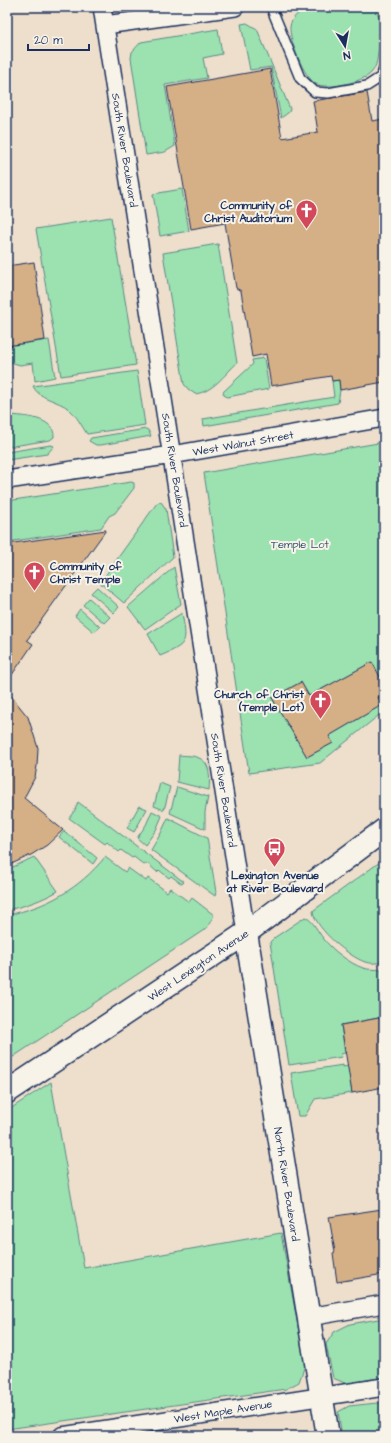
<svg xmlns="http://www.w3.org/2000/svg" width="391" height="1443" font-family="'Architects Daughter',sans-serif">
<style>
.green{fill:#9be2b0;stroke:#5b8887}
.building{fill:#d5b087;stroke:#1b2f5e}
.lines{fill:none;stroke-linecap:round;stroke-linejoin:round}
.lane-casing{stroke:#1b2f5e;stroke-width:12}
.street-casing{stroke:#1b2f5e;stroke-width:20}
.secondary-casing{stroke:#1b2f5e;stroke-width:25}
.lane{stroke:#f7f3e8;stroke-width:9}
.street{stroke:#f7f3e8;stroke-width:17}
.secondary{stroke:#f7f3e8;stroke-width:22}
.labels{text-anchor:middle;stroke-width:4;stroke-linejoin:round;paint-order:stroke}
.street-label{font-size:11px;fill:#1b2f5e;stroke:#f7f3e8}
.poi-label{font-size:11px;font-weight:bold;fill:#1b2f5e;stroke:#f7f3e8;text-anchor:end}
.park-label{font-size:11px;fill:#35536e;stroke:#f7f3e8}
</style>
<rect width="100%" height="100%" fill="#eddfcb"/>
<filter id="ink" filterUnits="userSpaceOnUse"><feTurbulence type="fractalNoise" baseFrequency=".025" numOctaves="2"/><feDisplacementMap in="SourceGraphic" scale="8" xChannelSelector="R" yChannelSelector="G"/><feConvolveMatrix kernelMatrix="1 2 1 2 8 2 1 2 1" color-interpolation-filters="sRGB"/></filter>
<g filter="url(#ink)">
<path class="green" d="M 308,7 L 372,7 C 385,18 380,33 379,47 C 377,56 378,66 371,73 C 363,82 327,90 316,84 C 304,78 289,39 290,27 C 291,17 300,12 308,7 Z
M 247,23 L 257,29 L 290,109 L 289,112 L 281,118 L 271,67 L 250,70 L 241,24 Z
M 218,29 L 222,54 L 203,58 L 207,78 L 165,85 L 175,146 L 165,152 L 146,155 L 131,58 L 132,52 L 141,42 Z
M 182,189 L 189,231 L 160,236 L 153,194 Z
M 111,217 L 136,365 L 61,376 L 36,229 Z
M 218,244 L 237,363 C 224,375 213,392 195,394 L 188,389 L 184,384 L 163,253 Z
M 49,340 L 55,377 L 35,381 L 33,363 L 20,365 L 7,361 L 7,346 Z
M 264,358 L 269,389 L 227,397 L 224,395 L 223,392 L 253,364 L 252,360 Z
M 137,371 L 145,425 L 87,434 C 81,425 77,416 69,409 C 58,400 38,399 33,386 Z
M 339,380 L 340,390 L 338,403 L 204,426 L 203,419 L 334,397 L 332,381 Z
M 9,415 C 23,416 55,417 54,437 L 50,440 L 7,447 L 7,417 Z
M 146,429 L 148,430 L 151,436 L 101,445 L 96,445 L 89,441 L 91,438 Z
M 384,442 L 384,711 L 320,763 L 249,773 L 204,473 Z
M 51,445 L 54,446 L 47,454 L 7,460 L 7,452 Z
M 131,482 L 134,483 L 134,488 L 115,513 L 109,516 L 101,528 L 7,542 L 7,501 Z
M 161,502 L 166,509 L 173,557 L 124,603 L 100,583 L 157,503 Z
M 174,567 L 181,604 L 145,629 L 128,607 Z
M 97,587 L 119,607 L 114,613 L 91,593 Z
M 89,598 L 110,617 L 104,623 L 83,605 Z
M 80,609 L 100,627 L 94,632 L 75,616 Z
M 182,613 C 187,642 189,644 160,656 L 148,634 Z
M 179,755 C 185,756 193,755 199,758 C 211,763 210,778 209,790 L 177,782 Z
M 160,783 L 170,787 L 164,810 L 154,806 Z
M 177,787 L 208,797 L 205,812 L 205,829 L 170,813 Z
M 78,802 L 184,882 L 182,884 L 171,876 L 169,878 L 159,870 L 157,872 L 147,863 L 144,865 L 134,857 L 132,858 L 121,850 L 119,852 L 107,842 L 105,844 L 69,818 L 75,810 Z
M 139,806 L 147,809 L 134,832 L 127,828 Z
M 152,811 L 162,816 L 156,830 L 145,845 L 137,838 L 146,825 Z
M 168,818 L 207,838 L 216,892 L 215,896 L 151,850 L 161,833 Z
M 64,831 L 97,858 L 93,864 L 59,837 Z
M 34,857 L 58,891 C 42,900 26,906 7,910 L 7,868 L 13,867 Z
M 105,857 L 125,872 L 128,868 L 146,881 L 148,878 L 167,892 L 170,888 L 189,902 L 192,898 L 214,915 L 207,928 L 7,1061 L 7,915 C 47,907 79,889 105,857 Z
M 384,859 L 384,962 C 378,963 371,964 365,962 C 348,956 317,930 313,912 L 314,910 Z
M 305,917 C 313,920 318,932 323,938 C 332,950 349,963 363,968 C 369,970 376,969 382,970 L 384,976 L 384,1017 L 341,1025 L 345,1053 L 341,1054 L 342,1057 L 289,1065 L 270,942 L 274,938 Z
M 343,1065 L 343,1067 L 348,1066 L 352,1093 L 315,1099 L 305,1116 L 298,1116 L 291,1073 Z
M 51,1082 L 84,1268 L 281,1233 L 305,1365 L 299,1382 L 286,1389 L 7,1429 L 7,1111 Z
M 384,1318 L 384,1379 L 372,1379 L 347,1384 L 333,1378 L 326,1344 L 334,1332 L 350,1324 Z
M 377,1403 L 384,1403 L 384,1436 L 342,1436 L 338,1412 L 349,1406 Z"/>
<path class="building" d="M 270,69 L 282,138 L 318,132 L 313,101 L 367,92 L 372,121 L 384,119 L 384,382 L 340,390 L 339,380 L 332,381 L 331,376 L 271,386 L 266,354 L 252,357 L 241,291 L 236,288 L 225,223 L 191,229 L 167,87 Z
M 34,262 L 45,340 L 7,346 L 7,266 Z
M 106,530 L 27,640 L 33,644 L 7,682 L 7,544 Z
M 372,662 L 384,684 L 384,694 L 378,697 L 382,705 L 329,736 L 333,743 L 307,757 L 272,698 L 301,682 L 309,696 Z
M 7,691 L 28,717 L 38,748 L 37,766 L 35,777 L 24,798 L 63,830 L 47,845 L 31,855 L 7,866 Z
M 384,1017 L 384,1087 L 352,1093 L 341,1025 Z
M 382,1209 L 384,1220 L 384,1274 L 337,1282 L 333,1253 L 335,1252 L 329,1217 Z"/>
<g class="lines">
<defs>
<path id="lane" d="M 271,7 L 300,78 L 315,92 L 328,93 L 367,86 L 381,77 L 384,69"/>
<path id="street" d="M 102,7 L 246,933
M 105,25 L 235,7
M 7,480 L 172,455 L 384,418
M 309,1317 L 384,1304
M 62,1436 L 384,1387"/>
<path id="secondary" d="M 246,933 L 328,1436
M 7,1092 L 246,933 L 384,830"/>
</defs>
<use href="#lane" class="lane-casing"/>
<use href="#street" class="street-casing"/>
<use href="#secondary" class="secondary-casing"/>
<use href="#lane" class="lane"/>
<use href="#street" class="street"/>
<use href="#secondary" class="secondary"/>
</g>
</g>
<defs>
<symbol id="church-pin" viewBox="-11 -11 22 30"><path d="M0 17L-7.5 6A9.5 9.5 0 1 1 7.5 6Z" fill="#d1495b" stroke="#f7f3e8"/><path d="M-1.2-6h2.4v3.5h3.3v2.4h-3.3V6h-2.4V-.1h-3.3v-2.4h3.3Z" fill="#fff"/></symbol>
<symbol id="bus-pin" viewBox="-11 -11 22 30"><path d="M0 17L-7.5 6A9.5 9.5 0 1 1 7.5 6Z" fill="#d1495b" stroke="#f7f3e8"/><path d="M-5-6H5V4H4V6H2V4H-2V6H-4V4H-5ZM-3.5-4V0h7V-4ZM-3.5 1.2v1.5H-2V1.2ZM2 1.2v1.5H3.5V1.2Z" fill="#fff"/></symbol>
</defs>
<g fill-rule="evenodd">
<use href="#church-pin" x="294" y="198" width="25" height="34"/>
<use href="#church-pin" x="22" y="560" width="25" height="34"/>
<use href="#church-pin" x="308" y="688" width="25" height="34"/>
<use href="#bus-pin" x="262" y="836" width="25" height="34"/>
</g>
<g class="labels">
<g class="street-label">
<text transform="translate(125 150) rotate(81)" y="4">South River Boulevard</text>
<text transform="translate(243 443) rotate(-10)" y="4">West Walnut Street</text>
<text transform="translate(175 470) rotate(81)" y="4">South River Boulevard</text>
<text transform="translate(224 790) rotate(81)" y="4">South River Boulevard</text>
<text transform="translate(198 965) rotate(-34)" y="4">West Lexington Avenue</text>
<text transform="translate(287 1184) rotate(81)" y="4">North River Boulevard</text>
<text transform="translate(223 1411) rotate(-9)" y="4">West Maple Avenue</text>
</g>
<g class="poi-label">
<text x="292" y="209">Community of<tspan x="292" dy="13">Christ Auditorium</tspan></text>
<text x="50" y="570" text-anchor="start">Community of<tspan x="50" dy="13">Christ Temple</tspan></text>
<text x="304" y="698">Church of Christ<tspan x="304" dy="13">(Temple Lot)</tspan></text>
<text x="275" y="879" text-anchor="middle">Lexington Avenue<tspan x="275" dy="13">at River Boulevard</tspan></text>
</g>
<g class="park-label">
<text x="300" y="548">Temple Lot</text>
</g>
</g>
<rect width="391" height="1443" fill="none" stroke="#f7f3e8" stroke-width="24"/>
<rect x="12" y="12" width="367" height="1419" fill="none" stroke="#1b2f5e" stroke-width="1.5" filter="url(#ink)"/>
<g transform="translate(345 46) rotate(169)" stroke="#f7f3e8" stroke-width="3" paint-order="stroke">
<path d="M0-3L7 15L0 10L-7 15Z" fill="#1b2f5e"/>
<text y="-6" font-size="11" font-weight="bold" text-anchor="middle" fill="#1b2f5e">N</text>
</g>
<path d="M28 44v6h61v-6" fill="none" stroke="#1b2f5e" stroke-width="2"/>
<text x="34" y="44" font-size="12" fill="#1b2f5e" stroke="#f7f3e8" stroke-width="3" paint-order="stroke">20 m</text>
</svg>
